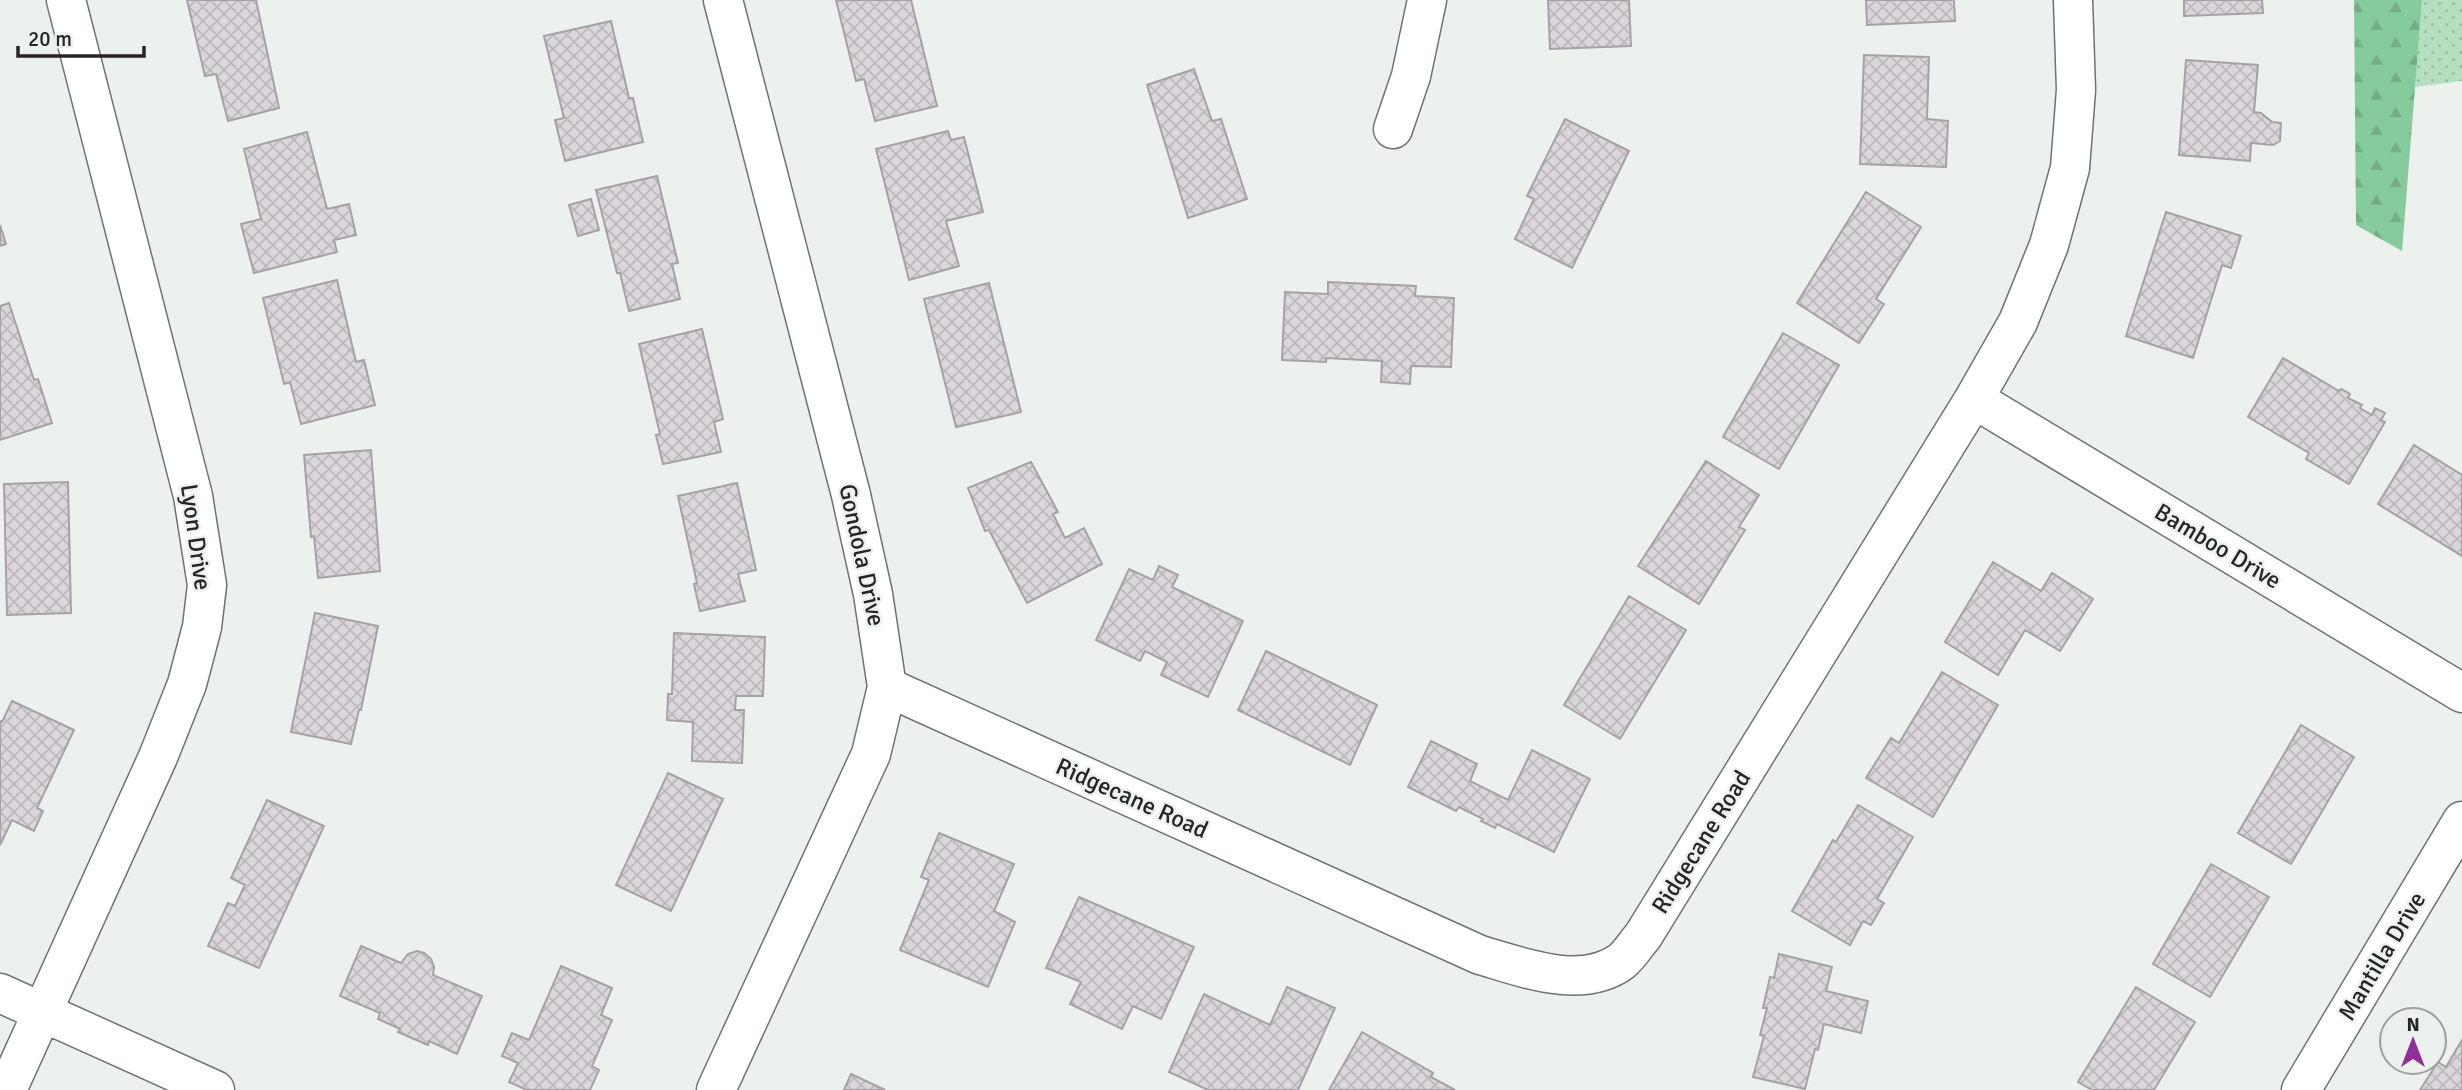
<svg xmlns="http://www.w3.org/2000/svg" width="2462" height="1090" font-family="Signika,sans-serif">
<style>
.grass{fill:url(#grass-dots)}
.forest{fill:url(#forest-firs)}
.building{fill:url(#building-cross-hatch);stroke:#a6a1a6;stroke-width:2}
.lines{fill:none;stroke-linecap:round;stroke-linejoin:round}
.minor-casing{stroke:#6f7470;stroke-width:41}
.minor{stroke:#fff;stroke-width:38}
.labels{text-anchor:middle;stroke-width:5;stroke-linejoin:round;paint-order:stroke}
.street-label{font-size:24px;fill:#242524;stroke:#ecf1ed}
</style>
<defs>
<pattern id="grass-dots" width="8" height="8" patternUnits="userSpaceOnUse" patternTransform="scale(1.75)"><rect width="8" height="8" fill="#b6dfc1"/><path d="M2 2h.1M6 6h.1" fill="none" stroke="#9cbfa6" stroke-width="1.8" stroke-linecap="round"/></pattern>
<pattern id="forest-firs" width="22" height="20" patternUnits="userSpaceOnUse" patternTransform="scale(1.75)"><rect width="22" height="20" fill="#86cb9b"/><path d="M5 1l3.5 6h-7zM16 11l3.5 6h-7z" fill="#74ae85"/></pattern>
<pattern id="building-cross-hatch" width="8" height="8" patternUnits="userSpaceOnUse" patternTransform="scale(1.75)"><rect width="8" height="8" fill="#dbd6db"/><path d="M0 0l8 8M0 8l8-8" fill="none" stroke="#bcb8bc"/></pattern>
</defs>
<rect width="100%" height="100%" fill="#ecf1ed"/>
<path class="grass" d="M 2422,0 L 2462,0 L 2462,81 L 2415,87 Z"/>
<path class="forest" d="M 2354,0 L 2422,0 L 2402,251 L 2356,225 Z"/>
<path class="building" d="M 187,0 L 256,0 L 279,108 L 228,121 L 216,74 L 205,76 Z
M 836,0 L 911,0 L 937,106 L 875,121 L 864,79 L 856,81 Z
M 1548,0 L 1629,0 L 1631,46 L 1550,49 Z
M 1866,0 L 1954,0 L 1955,21 L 1867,25 Z
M 2184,0 L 2262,0 L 2263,13 L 2184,16 Z
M 611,21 L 629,98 L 633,98 L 643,142 L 565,161 L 555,120 L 564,118 L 544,36 Z
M 1864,55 L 1929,57 L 1927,119 L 1948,121 L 1946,167 L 1860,164 Z
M 2186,60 L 2258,65 L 2254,112 L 2261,113 L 2272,122 L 2281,123 L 2280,141 L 2273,145 L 2251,143 L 2250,161 L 2179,155 Z
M 1194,69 L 1212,121 L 1221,119 L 1247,199 L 1188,218 L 1147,85 Z
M 1565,119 L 1629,151 L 1572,268 L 1515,239 L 1534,199 L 1527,196 Z
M 948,131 L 951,140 L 964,137 L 983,212 L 946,221 L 959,266 L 909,280 L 876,149 Z
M 307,132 L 327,209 L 349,204 L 356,235 L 334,240 L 337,252 L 254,273 L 241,224 L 261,219 L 244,149 Z
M 657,176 L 678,263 L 672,264 L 680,299 L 629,311 L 620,273 L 617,273 L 596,190 Z
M 1866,192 L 1921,227 L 1876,299 L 1884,304 L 1859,343 L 1797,303 Z
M 591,199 L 599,230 L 578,236 L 569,205 Z
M 2166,212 L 2241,236 L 2231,268 L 2222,265 L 2193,358 L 2126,336 Z
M 0,225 L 6,244 L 0,246 Z
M 337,280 L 356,362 L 364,360 L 375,405 L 301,424 L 290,382 L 284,384 L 263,298 Z
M 1328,282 L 1416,286 L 1415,296 L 1454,298 L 1451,367 L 1411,366 L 1410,384 L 1381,382 L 1382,361 L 1326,358 L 1326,362 L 1282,360 L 1285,292 L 1328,294 Z
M 989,283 L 1021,412 L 956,427 L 924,299 Z
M 9,303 L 34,380 L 38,379 L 52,423 L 0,440 L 0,306 Z
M 702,329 L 723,419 L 714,422 L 721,452 L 663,464 L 656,435 L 660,434 L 639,344 Z
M 1783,333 L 1839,365 L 1779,469 L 1723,437 Z
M 2283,358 L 2339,391 L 2341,389 L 2350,394 L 2348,398 L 2362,405 L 2360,408 L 2372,415 L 2375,408 L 2385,413 L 2381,420 L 2385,422 L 2349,484 L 2306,459 L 2309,453 L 2248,417 Z
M 2414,445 L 2462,475 L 2462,556 L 2378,504 Z
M 371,450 L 380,571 L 318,578 L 314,536 L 311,537 L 304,455 Z
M 1706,461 L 1759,495 L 1739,527 L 1745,530 L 1699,604 L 1638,566 Z
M 1031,462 L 1058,512 L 1053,514 L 1065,538 L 1084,528 L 1102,564 L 1027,603 L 989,530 L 985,531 L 968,488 Z
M 68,482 L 71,613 L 7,615 L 4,484 Z
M 737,483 L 756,570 L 738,574 L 745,601 L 700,611 L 694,584 L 697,583 L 678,496 Z
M 1993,562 L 2041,591 L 2052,573 L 2093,599 L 2060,651 L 2025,630 L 1998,675 L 1945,642 Z
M 1159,566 L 1178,575 L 1172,587 L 1243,621 L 1208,697 L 1161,675 L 1167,662 L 1145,651 L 1140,661 L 1096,640 L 1129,569 L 1153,580 Z
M 1629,596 L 1686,630 L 1620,739 L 1564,705 Z
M 315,613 L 378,626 L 361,710 L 359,710 L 351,744 L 291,732 Z
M 674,633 L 765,637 L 763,696 L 736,696 L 735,710 L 744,710 L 742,763 L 692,761 L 693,722 L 667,720 L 668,694 L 672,694 Z
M 1266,651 L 1377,705 L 1350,765 L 1238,710 Z
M 1942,672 L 1998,705 L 1933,817 L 1866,778 L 1891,738 L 1899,743 Z
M 12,701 L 74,730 L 37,808 L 43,811 L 34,831 L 12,820 L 0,845 L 0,721 L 2,722 Z
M 2301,725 L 2354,757 L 2291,864 L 2238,833 Z
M 1431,741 L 1477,764 L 1470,781 L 1508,800 L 1532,750 L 1590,779 L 1554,852 L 1497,824 L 1495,828 L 1481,821 L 1483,819 L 1459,807 L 1456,811 L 1408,787 Z
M 668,773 L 723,799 L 671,911 L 616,885 Z
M 267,800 L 324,826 L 259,968 L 208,946 L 228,903 L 235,906 L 245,885 L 231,878 Z
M 1858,805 L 1913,837 L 1877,899 L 1884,903 L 1871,925 L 1863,921 L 1850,945 L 1792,911 L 1833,840 L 1836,842 Z
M 939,833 L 1014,864 L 994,911 L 1015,922 L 988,987 L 900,950 L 929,880 L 921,877 Z
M 2211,864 L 2269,897 L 2210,997 L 2153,964 Z
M 1079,897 L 1194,947 L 1161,1019 L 1133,1006 L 1122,1029 L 1070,1004 L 1081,982 L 1046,968 Z
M 361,946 L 401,963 L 408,954 L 417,951 L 424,953 L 431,959 L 434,967 L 433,975 L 482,996 L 457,1054 L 429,1041 L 428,1045 L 398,1032 L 400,1029 L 378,1019 L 380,1013 L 340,996 Z
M 1779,954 L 1832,967 L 1826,991 L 1868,1001 L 1861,1033 L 1824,1024 L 1818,1050 L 1815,1049 L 1805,1089 L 1753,1077 L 1764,1036 L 1760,1035 L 1767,1008 L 1763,1008 L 1770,977 L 1774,978 Z
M 561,966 L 612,988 L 601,1015 L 612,1020 L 592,1066 L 599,1070 L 590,1090 L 527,1090 L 509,1082 L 518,1063 L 502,1056 L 512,1033 L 529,1040 Z
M 1287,987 L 1335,1008 L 1298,1090 L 1208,1090 L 1169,1072 L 1204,994 L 1270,1025 Z
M 2136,987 L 2195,1022 L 2154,1090 L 2092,1090 L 2078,1082 Z
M 1362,1032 L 1433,1073 L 1431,1077 L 1455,1090 L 1329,1090 Z
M 2462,1040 L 2462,1090 L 2420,1090 L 2438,1062 L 2446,1067 Z
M 851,1074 L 885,1090 L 844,1090 Z"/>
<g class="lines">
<defs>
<path id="minor" d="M 1393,129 L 1411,76 L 1427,0
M 1974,399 L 2462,693
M 887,687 L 1480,955 C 1522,967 1582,991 1622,961 C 1630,954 1636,944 1643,936 L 1974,399 L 2018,322 L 2049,245 L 2070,168 L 2076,90 L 2073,0
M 0,993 L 215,1090
M 7,1090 L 158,757 L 187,684 L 202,627 L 207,585 L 193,496 L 66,0
M 716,1090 L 871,754 L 887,687 L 873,594 L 851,495 L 723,0
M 2301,1090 L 2462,821"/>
</defs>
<use href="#minor" class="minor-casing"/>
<use href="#minor" class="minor"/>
</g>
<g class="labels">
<g class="street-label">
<text transform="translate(196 537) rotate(82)" y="8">Lyon Drive</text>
<text transform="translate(2218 546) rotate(31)" y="8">Bamboo Drive</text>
<text transform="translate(862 555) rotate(78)" y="8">Gondola Drive</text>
<text transform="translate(1132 798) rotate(24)" y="8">Ridgecane Road</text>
<text transform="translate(1701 842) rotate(-58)" y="8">Ridgecane Road</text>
<text transform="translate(2382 956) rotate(-59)" y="8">Mantilla Drive</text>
</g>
</g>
<g transform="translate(2413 1041)"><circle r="33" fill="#ecf1ed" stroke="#9c9f9d" stroke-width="2"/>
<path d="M0-5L12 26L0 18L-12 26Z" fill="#8d309a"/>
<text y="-10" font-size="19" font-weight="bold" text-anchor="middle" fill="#242524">N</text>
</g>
<path d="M18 46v10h126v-10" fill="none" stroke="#242524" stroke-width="3.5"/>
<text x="28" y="46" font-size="21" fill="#242524" stroke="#ecf1ed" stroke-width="5" paint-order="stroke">20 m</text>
</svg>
